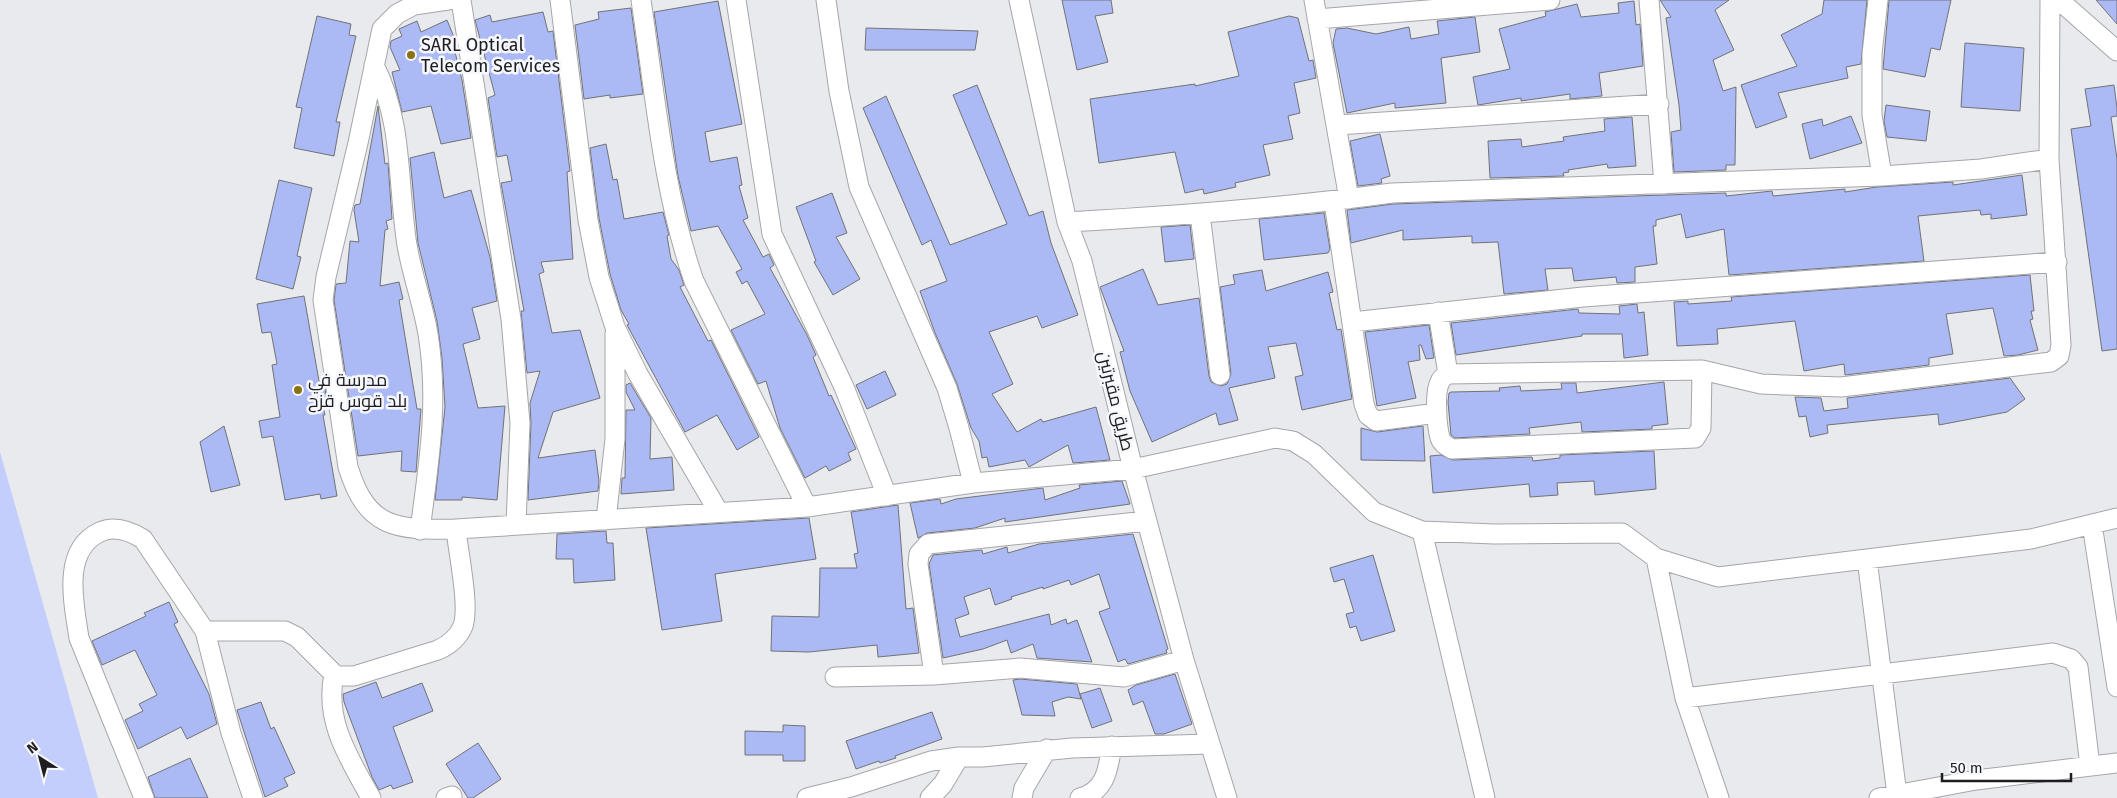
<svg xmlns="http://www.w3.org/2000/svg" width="2117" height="798" font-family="'Fira Sans',Cairo,sans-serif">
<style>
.green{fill:#c3cefd}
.building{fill:#abb9f4;stroke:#727377}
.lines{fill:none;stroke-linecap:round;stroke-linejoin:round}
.minor-casing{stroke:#a5a6aa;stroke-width:21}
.minor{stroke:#fff;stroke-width:19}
.poi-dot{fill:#897315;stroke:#f6f7fc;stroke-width:2}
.labels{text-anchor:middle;stroke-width:5;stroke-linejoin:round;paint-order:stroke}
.poi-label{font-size:18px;fill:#1e1e20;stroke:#f6f7fc;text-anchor:start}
.street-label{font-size:18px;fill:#1e1e20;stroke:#f6f7fc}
</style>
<rect width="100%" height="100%" fill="#e9eaee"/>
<path class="green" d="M 0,452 L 98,798 L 0,798 Z"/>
<path class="building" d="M 1062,0 L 1111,0 L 1113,13 L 1095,16 L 1108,62 L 1077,70 Z
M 1660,0 L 1729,0 L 1715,10 L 1734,50 L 1713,60 L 1723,91 L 1736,87 L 1735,165 L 1726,165 L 1726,170 L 1674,172 L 1671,132 L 1681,130 L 1679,105 L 1666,18 L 1671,17 Z
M 1824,0 L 1867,0 L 1861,64 L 1846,67 L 1848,78 L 1778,93 L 1787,117 L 1756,128 L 1741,85 L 1797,66 L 1781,35 L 1822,14 Z
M 1889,0 L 1951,0 L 1940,50 L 1931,48 L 1925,77 L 1883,69 Z
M 2096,0 L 2117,0 L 2117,24 Z
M 718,1 L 742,124 L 705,132 L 710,162 L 737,157 L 742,185 L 739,186 L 748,218 L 743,220 L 763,257 L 769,254 L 774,265 L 770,268 L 807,335 L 816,355 L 813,357 L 829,396 L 831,395 L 856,449 L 848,453 L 851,460 L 829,471 L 826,466 L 805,478 L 780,428 L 766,381 L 758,384 L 731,330 L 765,314 L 747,281 L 742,284 L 736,272 L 742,269 L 718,226 L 691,231 L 678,176 L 654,12 Z
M 1634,1 L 1636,25 L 1640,24 L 1643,66 L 1599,73 L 1602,96 L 1570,99 L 1570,94 L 1521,101 L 1521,98 L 1478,105 L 1473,77 L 1510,69 L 1499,29 L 1546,16 L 1545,12 L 1577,4 L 1581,17 L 1619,13 L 1618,3 Z
M 631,8 L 643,94 L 610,98 L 610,95 L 584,99 L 575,25 L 599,19 L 598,12 Z
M 543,12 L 548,32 L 553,31 L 570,171 L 567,172 L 573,259 L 541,262 L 544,272 L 539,274 L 552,333 L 580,330 L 600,398 L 553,412 L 538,458 L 595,450 L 599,481 L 598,491 L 528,500 L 531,423 L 530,403 L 540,371 L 527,373 L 521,311 L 524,311 L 501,183 L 512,181 L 507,155 L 497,157 L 488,98 L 495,95 L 475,20 L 490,15 L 492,22 Z
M 317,16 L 351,24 L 349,35 L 356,36 L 336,122 L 340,122 L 334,156 L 294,148 L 302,108 L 296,107 Z
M 1289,16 L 1298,18 L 1309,61 L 1313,60 L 1316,78 L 1294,83 L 1300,113 L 1288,116 L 1293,139 L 1263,145 L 1270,175 L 1235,183 L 1236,187 L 1204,194 L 1203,189 L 1185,193 L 1175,152 L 1099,163 L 1090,99 L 1195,84 L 1195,86 L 1239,76 L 1228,32 Z
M 1475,17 L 1480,52 L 1441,58 L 1446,103 L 1395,108 L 1395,103 L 1347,113 L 1333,43 L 1336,29 L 1347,28 L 1376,34 L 1409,27 L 1411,39 L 1439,34 L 1437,21 Z
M 447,20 L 456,42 L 453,44 L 462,80 L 471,138 L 441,144 L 431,106 L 402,112 L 392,72 L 400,70 L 390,47 L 391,41 L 402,36 L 399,29 L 417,21 L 421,32 Z
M 866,28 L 978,31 L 975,50 L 865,50 Z
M 1965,43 L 2024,48 L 2020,111 L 1961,107 Z
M 977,85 L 1029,216 L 1043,211 L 1051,243 L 1078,315 L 1042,328 L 1037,316 L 989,332 L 1013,384 L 992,394 L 1017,432 L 1041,419 L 1043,422 L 1096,407 L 1110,460 L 1073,463 L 1068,445 L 1029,467 L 1025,460 L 989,467 L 987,457 L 982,458 L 979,441 L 971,428 L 957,384 L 935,333 L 920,291 L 947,281 L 931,240 L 922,245 L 863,108 L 886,96 L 950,245 L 1007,224 L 953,95 Z
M 2114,85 L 2117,108 L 2117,116 L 2111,117 L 2117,159 L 2117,349 L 2102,351 L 2071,129 L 2091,126 L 2085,89 Z
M 1886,105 L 1930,111 L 1926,141 L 1887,137 L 1884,121 Z
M 378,106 L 385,164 L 388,163 L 392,219 L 386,221 L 388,229 L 385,230 L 380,286 L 399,282 L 403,299 L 399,300 L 417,409 L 421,409 L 416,472 L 401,471 L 402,451 L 358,456 L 334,300 L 336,284 L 346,283 L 350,241 L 359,242 L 354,210 L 355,205 L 360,204 Z
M 1851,116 L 1862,143 L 1810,159 L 1802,124 L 1822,119 L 1823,126 Z
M 1632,117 L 1636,166 L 1608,168 L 1607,164 L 1568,170 L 1569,172 L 1563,173 L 1564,176 L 1490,178 L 1488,141 L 1521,139 L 1522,147 L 1564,141 L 1563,137 L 1605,131 L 1604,119 Z
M 1380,134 L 1390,176 L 1381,179 L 1382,183 L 1358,186 L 1350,141 Z
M 606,144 L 613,180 L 617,179 L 624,219 L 663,212 L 669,235 L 667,236 L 671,259 L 679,270 L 684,285 L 680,287 L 708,341 L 711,340 L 759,437 L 737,450 L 717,415 L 685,432 L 627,325 L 629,324 L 621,310 L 610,274 L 599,218 L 590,148 Z
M 434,152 L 444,198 L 471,190 L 490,257 L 497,301 L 472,308 L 480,339 L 463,344 L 478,408 L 505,406 L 497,500 L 462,497 L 462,500 L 435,500 L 445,407 L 442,358 L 437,321 L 418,243 L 410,158 Z
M 2022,175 L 2027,215 L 1991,219 L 1991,214 L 1981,215 L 1980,210 L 1918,216 L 1924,261 L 1729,275 L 1724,229 L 1686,238 L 1681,214 L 1656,220 L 1656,226 L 1653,226 L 1657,264 L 1635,267 L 1635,282 L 1617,283 L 1616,277 L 1574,281 L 1572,268 L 1545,269 L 1548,290 L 1504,294 L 1498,242 L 1472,243 L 1472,236 L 1403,240 L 1403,230 L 1351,243 L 1347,210 L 1393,204 L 1726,193 L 1726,196 L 1772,191 L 1773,196 L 1845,189 L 1845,192 L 1877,187 L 1953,182 L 1953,185 Z
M 279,180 L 312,188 L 297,256 L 301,257 L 293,289 L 256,279 Z
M 832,193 L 847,233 L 836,237 L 860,279 L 833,295 L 814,262 L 816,261 L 796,207 Z
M 1324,213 L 1330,249 L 1328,253 L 1264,260 L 1259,219 Z
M 1190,225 L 1194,259 L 1165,262 L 1161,227 Z
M 1143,269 L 1158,305 L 1199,298 L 1209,376 L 1211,382 L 1221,386 L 1227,384 L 1231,374 L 1220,287 L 1235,284 L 1233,275 L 1262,270 L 1266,291 L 1328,272 L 1333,292 L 1329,293 L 1337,330 L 1341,329 L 1352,399 L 1302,410 L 1295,377 L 1303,375 L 1296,343 L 1268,347 L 1275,378 L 1229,388 L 1238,420 L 1219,425 L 1216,413 L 1152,442 L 1130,391 L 1120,352 L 1124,351 L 1100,287 Z
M 2030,275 L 2034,311 L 2031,311 L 2033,319 L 2030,320 L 2038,350 L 2018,355 L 2004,356 L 1993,308 L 1946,314 L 1953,354 L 1929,358 L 1929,365 L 1845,375 L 1844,364 L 1804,371 L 1795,321 L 1717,329 L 1718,344 L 1677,346 L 1674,302 L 1688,301 L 1688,304 L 1732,301 L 1731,297 Z
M 304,296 L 319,381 L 324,380 L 327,406 L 323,407 L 325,415 L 323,415 L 337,496 L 321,499 L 320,494 L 285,500 L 273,436 L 262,438 L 259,421 L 280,417 L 272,365 L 277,364 L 271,332 L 262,333 L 257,304 Z
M 1637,304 L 1638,313 L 1644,312 L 1648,355 L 1624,358 L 1622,334 L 1582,334 L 1582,336 L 1456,355 L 1451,323 L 1578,309 L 1579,313 L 1620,314 L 1619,306 Z
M 1429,325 L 1434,358 L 1426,359 L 1421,345 L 1419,345 L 1420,360 L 1408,362 L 1416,398 L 1377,406 L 1365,332 Z
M 885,371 L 896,395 L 867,409 L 856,385 Z
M 2010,378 L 2025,399 L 2007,412 L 1939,425 L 1938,414 L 1827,425 L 1828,433 L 1810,437 L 1806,416 L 1799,417 L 1795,397 L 1821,398 L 1824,411 L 1848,408 L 1847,398 Z
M 1664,382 L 1668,424 L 1652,426 L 1652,429 L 1582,432 L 1581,422 L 1529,428 L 1530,434 L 1455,438 L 1451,435 L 1448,402 L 1449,393 L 1451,392 L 1500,391 L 1499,388 L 1520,386 L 1521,391 L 1562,389 L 1561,383 L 1576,383 L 1577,393 Z
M 630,383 L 651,418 L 650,459 L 672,457 L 674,490 L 621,494 L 622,478 L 625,478 L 626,410 L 635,410 L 626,392 L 626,385 Z
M 224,426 L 240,485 L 211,492 L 200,442 Z
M 1423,426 L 1425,461 L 1361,460 L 1361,428 L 1377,432 Z
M 1654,451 L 1656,489 L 1595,495 L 1594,481 L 1557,483 L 1558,495 L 1530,497 L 1529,484 L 1433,493 L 1430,456 L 1441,455 L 1453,460 L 1532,457 L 1533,461 L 1560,458 L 1560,455 Z
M 1122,481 L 1130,504 L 1005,522 L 1005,518 L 975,528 L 927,533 L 918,538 L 910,503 L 940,499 L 941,504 L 956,499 L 1043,488 L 1045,500 L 1080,488 L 1079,485 Z
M 898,505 L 906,609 L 913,608 L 919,653 L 878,657 L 877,645 L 809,652 L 771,651 L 772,616 L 819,617 L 820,568 L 857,568 L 854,554 L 858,553 L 851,512 Z
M 809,518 L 816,559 L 715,574 L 722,621 L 662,630 L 646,528 Z
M 606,531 L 607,543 L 613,543 L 615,580 L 574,583 L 573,559 L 556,559 L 557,534 Z
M 1133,534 L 1168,649 L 1166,650 L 1167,653 L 1128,664 L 1125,659 L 1118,662 L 1099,612 L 1110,608 L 1099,574 L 1071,585 L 1069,580 L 1043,589 L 1043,587 L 1011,597 L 1012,599 L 995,605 L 990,588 L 964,597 L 969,614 L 955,619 L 960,637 L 1049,614 L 1051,625 L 1066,619 L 1067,624 L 1077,620 L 1092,662 L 1037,658 L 1033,644 L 1011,653 L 1007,640 L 983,649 L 943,658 L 929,564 L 933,555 L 982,550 L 983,554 L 1007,547 L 1008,553 L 1039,544 Z
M 1373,555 L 1395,631 L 1361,641 L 1356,626 L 1350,628 L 1346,614 L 1354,612 L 1344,579 L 1334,582 L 1330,568 Z
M 169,602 L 178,622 L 174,624 L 209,694 L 217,724 L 187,739 L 181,727 L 138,749 L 125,720 L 143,711 L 139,704 L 157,695 L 135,650 L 102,665 L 92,641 L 146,616 L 144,613 Z
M 1175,674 L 1192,724 L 1164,734 L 1155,734 L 1143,701 L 1133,705 L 1128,690 L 1136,685 Z
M 1020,679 L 1077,684 L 1081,699 L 1068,697 L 1052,702 L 1055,716 L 1022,715 L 1013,680 Z
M 376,682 L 382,698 L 422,683 L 433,711 L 393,727 L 413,782 L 393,789 L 391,785 L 379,790 L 372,777 L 344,702 L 343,694 Z
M 1100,688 L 1112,721 L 1092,728 L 1080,694 Z
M 261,702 L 271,729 L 274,727 L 295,773 L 284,778 L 288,786 L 265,797 L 237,710 Z
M 932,712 L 942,739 L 895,756 L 896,758 L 880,763 L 879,761 L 856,769 L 846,741 Z
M 783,725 L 805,726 L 805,761 L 783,761 L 783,755 L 745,755 L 745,731 L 783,732 Z
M 478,743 L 501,779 L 473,798 L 468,798 L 446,764 Z
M 190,758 L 208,798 L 155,798 L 148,777 Z"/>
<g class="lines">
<defs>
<path id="minor" d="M 448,0 L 414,5 L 397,14 L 382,29 L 358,143 L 326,277 L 323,300 L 348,467 C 367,529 396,530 456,529 L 807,507 L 973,483 L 1133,469 L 1275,438 L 1293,441 L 1314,454 L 1374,512 L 1422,531 L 1494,534 L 1622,533 L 1656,558 L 1718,577 L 2031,539 L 2117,518
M 461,0 L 511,319 L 520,423 L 516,525
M 560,0 L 588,220 L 599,277 L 615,327 L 638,374 L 718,511
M 641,0 C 655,94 663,192 694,281 L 807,507
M 736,0 L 772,234 L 844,387 L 887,496
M 826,0 L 839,91 L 859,187 L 947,388 L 959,428 L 973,483
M 1019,0 L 1067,222 L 1082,261 L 1133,469 L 1184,660 L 1227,798
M 1314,0 L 1349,199
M 1649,0 L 1664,184
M 1878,0 L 1872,54 L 1872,115 L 1882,176
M 2059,0 L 2117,51
M 1317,19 L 1550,0
M 374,65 C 404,124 397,182 407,245 C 412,275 423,304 428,334 C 439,402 429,462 420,530
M 1337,125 L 1659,104
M 1334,202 L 1364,404 L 1368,415 L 1376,421 L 1437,413
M 1200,214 L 1220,375
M 1067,222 C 1176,216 1284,208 1392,193 L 1882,176 L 1981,169 L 2049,159
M 1438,312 L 1448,374 C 1445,376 1441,378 1440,382 C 1434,392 1437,427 1440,438 C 1442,444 1447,446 1452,449 L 1695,438 L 1701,428 L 1702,370
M 1352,322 L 1583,297 L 2057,262
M 1448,374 L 1702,370 L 1761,384 L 1841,387 L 2051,362 L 2059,356 L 2061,345 L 2049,159 L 2050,0
M 606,520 L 615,439 L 615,333
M 2092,524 L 2117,687
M 1422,531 L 1485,798
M 1656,558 L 1685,698 L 1719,798
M 1867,559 L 1897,795
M 205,631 L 285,631 L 297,637 L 336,676 L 354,676 L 438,650 C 449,645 458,638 463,626 C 470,606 458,552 456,529
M 334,674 C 324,721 349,758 371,798
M 934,675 L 918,564 L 919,554 L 928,544 L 1147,521
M 835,677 L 934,675 L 1020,668 L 1124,677 L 1184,660
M 1685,698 L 2053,653 L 2071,659 L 2078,667 L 2090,766
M 144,798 L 79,638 C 74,604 61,550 100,532 C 115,525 130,531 143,539 L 205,631 L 231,733 L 253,798
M 446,798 L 452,796
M 807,798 L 851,787 L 931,761 L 959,757 L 983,757 L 1072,748 L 1210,744
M 930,798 L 943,784 L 959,757
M 1022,798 L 1024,788 L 1047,749
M 1080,798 C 1106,791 1108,769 1112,746
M 1879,798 L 1976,780 L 2117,763"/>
</defs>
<use href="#minor" class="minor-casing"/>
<use href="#minor" class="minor"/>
</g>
<g class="poi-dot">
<circle cx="411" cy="55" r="5"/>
<circle cx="298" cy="390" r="5"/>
</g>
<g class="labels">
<g class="poi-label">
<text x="421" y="51">SARL Optical<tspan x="421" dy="21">Telecom Services</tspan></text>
<text x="308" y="386">مدرسة في<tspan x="308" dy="21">بلد قوس قزح</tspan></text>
</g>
<g class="street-label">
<text transform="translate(1116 401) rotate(76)" y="6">طريق مقبرتين</text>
</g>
</g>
<g transform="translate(40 758) rotate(324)" stroke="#f6f7fc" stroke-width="4" paint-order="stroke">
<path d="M0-4L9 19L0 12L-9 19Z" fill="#1e1e20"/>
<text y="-8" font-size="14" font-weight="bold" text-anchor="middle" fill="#1e1e20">N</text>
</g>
<path d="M1942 773v8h129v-8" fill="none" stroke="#1e1e20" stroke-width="2.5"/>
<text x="1950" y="773" font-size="15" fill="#1e1e20" stroke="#f6f7fc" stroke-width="4" paint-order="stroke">50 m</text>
</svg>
